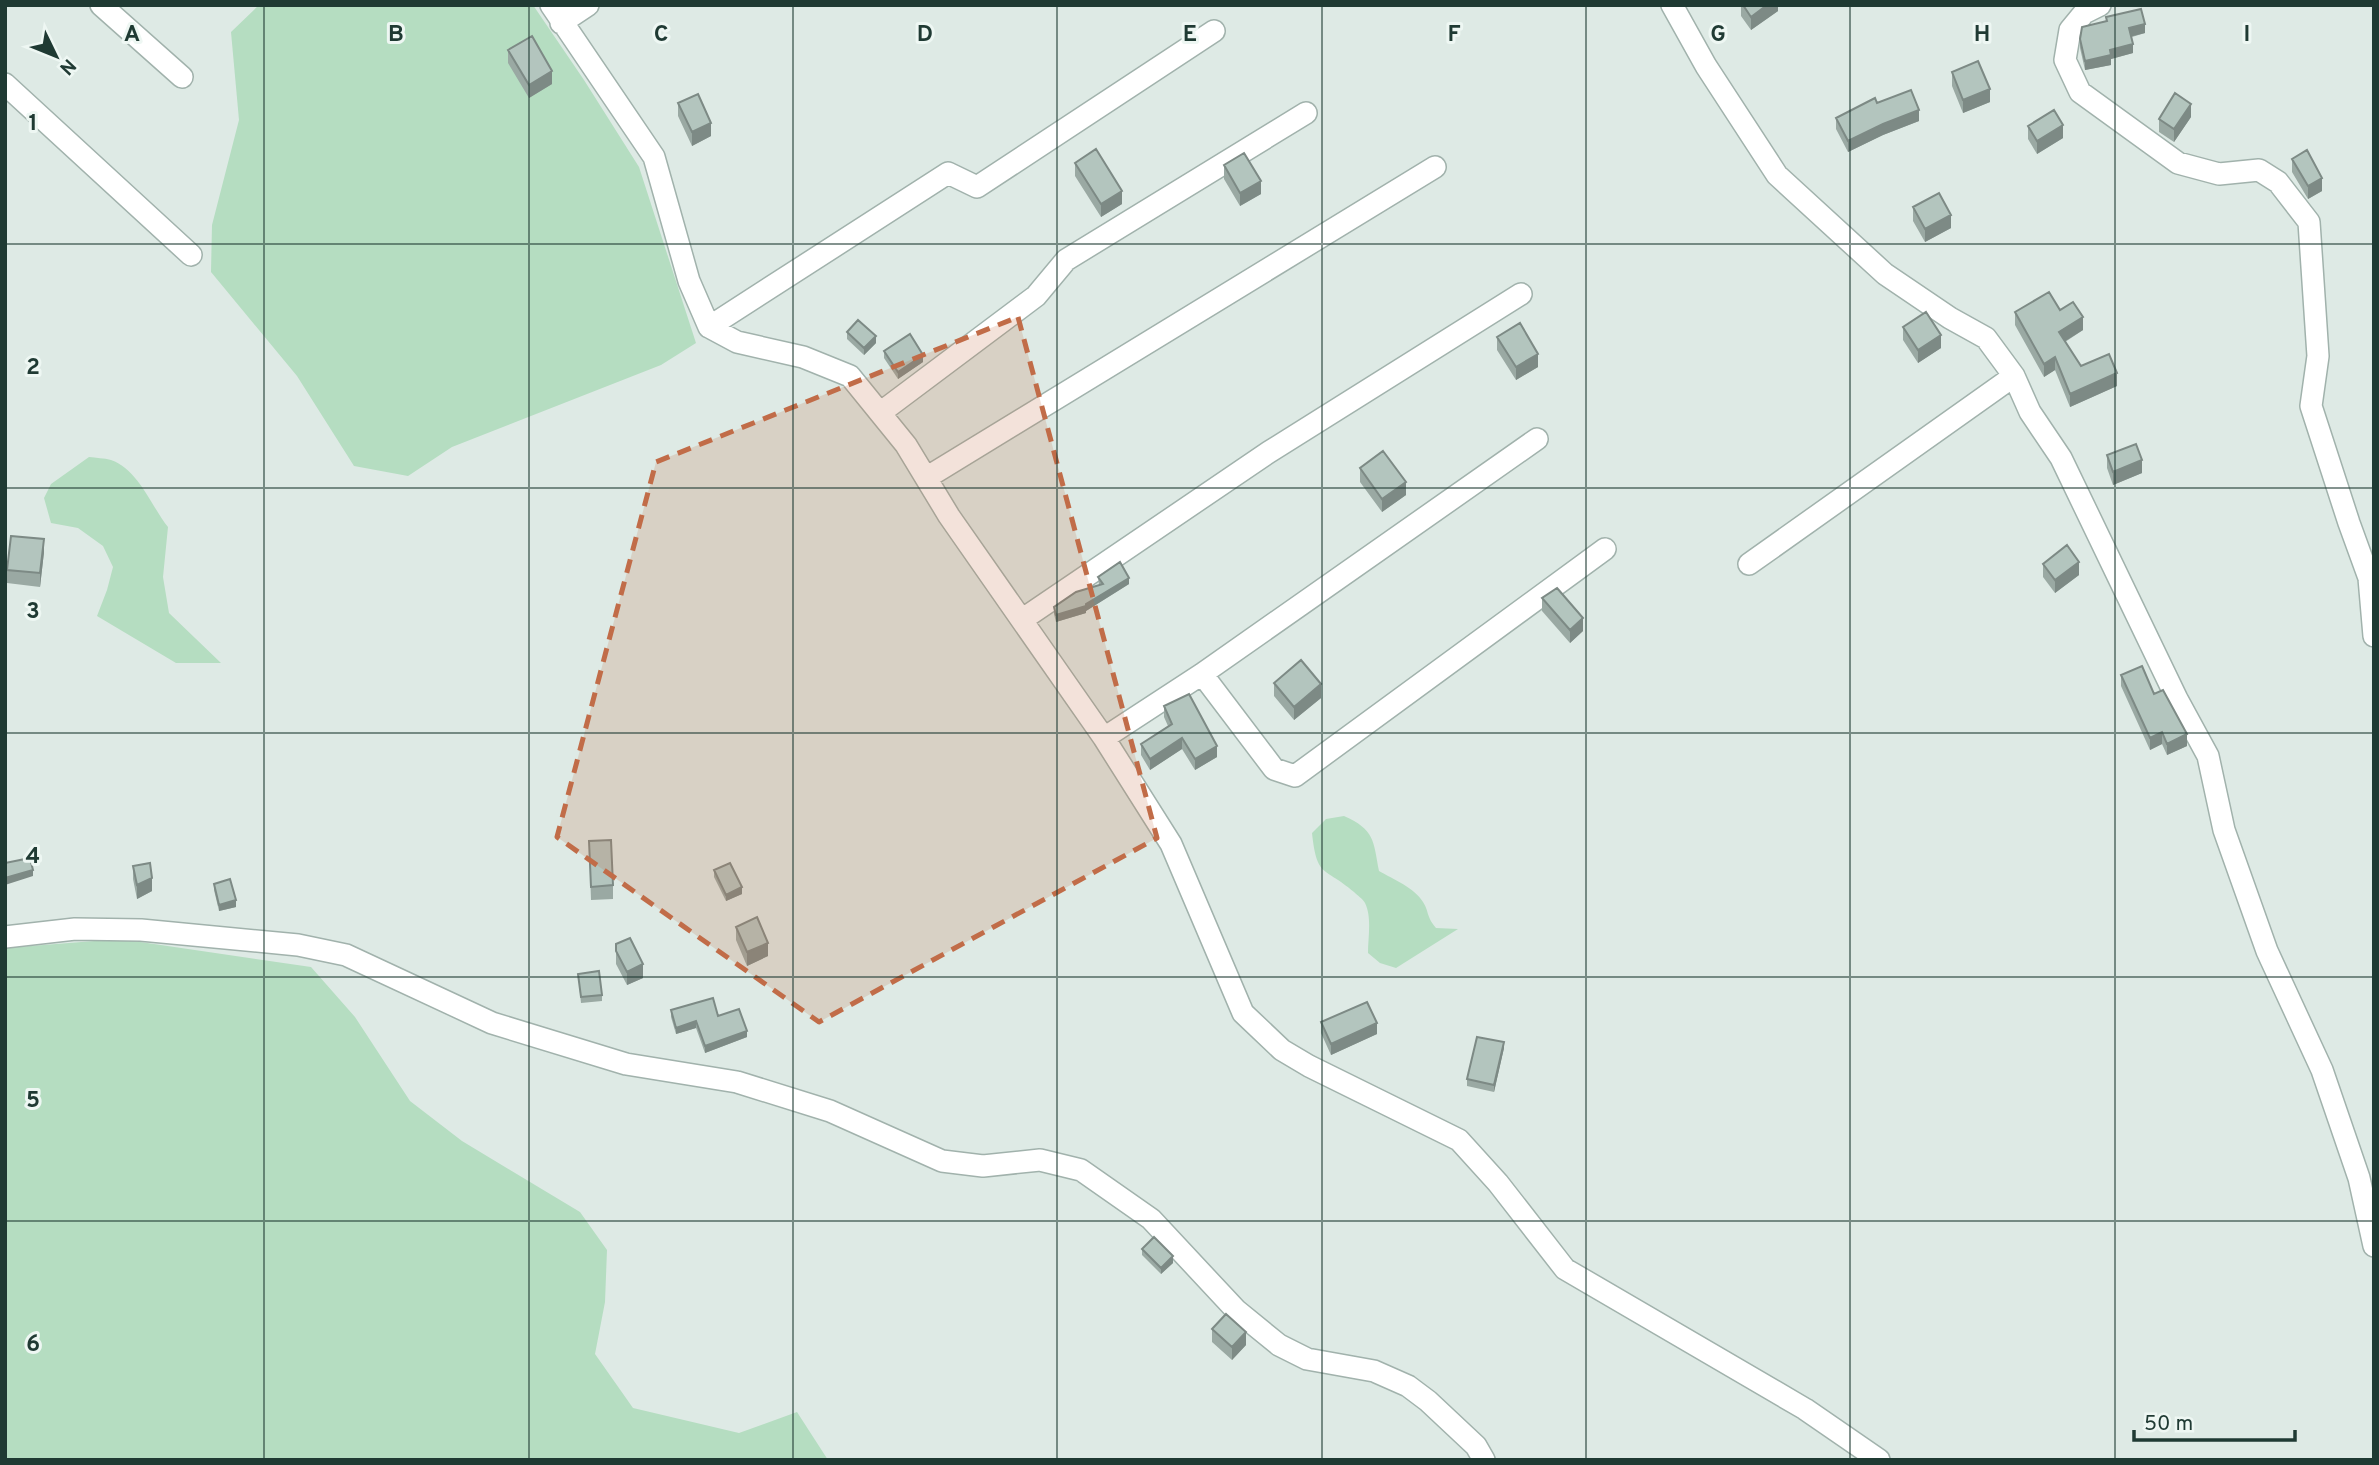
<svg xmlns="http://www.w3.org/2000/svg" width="2379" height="1465" font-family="Overpass,sans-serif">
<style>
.green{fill:#b5ddc1}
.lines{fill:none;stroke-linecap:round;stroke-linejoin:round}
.street-casing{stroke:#a1b2ac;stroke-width:24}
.street{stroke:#fff;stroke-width:21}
.wall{fill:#9aa9a3}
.shaded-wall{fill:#7d8a85}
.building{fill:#b3c5be;stroke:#7d8a85;stroke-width:2}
.marked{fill:#c16c48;fill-opacity:0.2;stroke:#c16c48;stroke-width:5;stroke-dasharray:14 9;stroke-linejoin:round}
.grid{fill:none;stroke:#1f3a33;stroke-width:2;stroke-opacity:0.55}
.grid-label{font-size:23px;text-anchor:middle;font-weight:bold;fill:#1f3a33;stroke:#eef7f3;stroke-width:6;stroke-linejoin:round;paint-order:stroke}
</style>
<rect width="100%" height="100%" fill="#deeae5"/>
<path class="green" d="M 259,5 L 533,5 L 584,80 L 639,167 L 696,343 L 661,365 L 452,447 L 408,476 L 354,466 L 297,376 L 211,272 L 212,225 L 239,120 L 231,32 Z
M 89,457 C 96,458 104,458 111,460 C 139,470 151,506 168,527 L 163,577 L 169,613 L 221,663 L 176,663 L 97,616 L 107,590 L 113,567 L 103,546 L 78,528 L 51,523 L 44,498 L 51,484 Z
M 1344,816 C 1375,830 1373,840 1379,871 C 1393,879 1415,888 1423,902 C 1429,911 1426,916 1436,928 L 1458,929 L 1396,968 L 1380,963 L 1368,953 C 1368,938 1372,917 1365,903 C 1363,899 1357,895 1354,892 C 1324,866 1317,879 1312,833 L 1326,819 Z
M 120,939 L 311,967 L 355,1017 L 410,1101 L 462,1141 L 580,1212 L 607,1250 L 605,1302 L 595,1354 L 633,1408 L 739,1433 L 797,1412 L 828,1460 L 5,1460 L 5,948 Z"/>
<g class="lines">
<defs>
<path id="street" d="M 101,5 L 182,77
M 551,5 L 654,157 L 689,281 L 709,327 L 737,342 L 803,357 L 850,376 L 906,445 L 949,516 L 1104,738 L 1171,844 L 1243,1013 L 1282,1050 L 1309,1066 L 1459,1140 L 1498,1183 L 1565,1269 L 1805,1409 L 1879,1460
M 1672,5 L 1706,66 L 1777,175 L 1885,274 L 1950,318 L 1986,338 L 2014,376 L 2030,412 L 2061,458 L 2177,699 L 2208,756 L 2224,830 L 2267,951 L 2322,1070 L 2359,1178 L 2374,1246
M 2100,5 L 2084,13 L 2070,30 L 2065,60 L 2080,92 L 2178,163 L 2219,174 L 2259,170 L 2278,182 L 2309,222 L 2318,356 L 2311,406 L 2349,523 L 2369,578 L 2374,636
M 561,23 L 588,5
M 5,84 L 191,255
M 709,327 L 948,173 L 977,187 L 1214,31
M 880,413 L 1036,296 L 1066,260 L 1306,113
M 926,478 L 1435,167
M 1749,564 L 2014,376
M 1023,619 L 1269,452 L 1521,294
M 1202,674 L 1274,769 L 1295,776 L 1605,549
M 1104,738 L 1202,674 L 1537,439
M 5,937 L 75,929 L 141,930 L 298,945 L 346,955 L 492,1023 L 626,1064 L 737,1082 L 830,1111 L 942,1161 L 983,1166 L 1040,1160 L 1081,1170 L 1151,1219 L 1236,1310 L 1279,1345 L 1307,1359 L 1374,1371 L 1408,1386 L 1428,1401 L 1476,1446 L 1484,1460"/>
</defs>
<use href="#street" class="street-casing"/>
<use href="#street" class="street"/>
</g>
<path class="wall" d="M 1741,5 L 1778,5 L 1778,11 L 1751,30 L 1741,16 Z
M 2106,17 L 2145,33 L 2132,37 L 2133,53 L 2111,59 L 2111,65 L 2085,70 L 2080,48 L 2080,39 L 2106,22 Z
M 508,50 L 552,84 L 529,98 L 508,63 Z
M 1952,72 L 1990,102 L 1963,113 L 1952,86 Z
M 678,103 L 711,136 L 692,146 L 678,116 Z
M 1877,103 L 1919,121 L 1883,135 L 1848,152 L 1836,129 L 1836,118 Z
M 2191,117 L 2174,142 L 2159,132 L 2159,119 Z
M 2028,126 L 2063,138 L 2037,154 L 2028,139 Z
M 2292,159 L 2322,191 L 2308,199 L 2292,172 Z
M 1075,163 L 1122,204 L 1101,217 L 1075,176 Z
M 1224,165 L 1261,194 L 1240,206 L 1224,179 Z
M 1913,207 L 1951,228 L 1925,242 L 1913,221 Z
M 2060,310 L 2083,330 L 2065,342 L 2081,366 L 2117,386 L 2070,407 L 2055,370 L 2044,377 L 2015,325 L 2015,312 Z
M 1903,327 L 1941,348 L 1918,363 L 1903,340 Z
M 847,332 L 876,343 L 864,355 L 847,339 Z
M 1497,337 L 1538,367 L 1516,380 L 1497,350 Z
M 884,351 L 923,362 L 898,379 L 884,358 Z
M 2107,455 L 2142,473 L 2113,485 L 2107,468 Z
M 1360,468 L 1406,495 L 1382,512 L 1360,482 Z
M 44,552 L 40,587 L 7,583 L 7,570 Z
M 2043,564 L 2079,575 L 2055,593 L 2043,577 Z
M 1098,577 L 1129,584 L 1086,611 L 1086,613 L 1056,622 L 1054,614 L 1054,607 L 1099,585 Z
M 1542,598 L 1583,631 L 1570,643 L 1542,611 Z
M 2121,675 L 2154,694 L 2187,746 L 2167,755 L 2162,744 L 2150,750 L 2121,686 Z
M 1274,683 L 1321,698 L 1294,720 L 1274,696 Z
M 1164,706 L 1217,757 L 1195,770 L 1182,749 L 1150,770 L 1141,755 L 1141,744 L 1168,726 L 1164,717 Z
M 589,841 L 613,885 L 613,899 L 591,900 Z
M 133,866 L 152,891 L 137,899 L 133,879 Z
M 714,870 L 742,894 L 726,901 L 714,877 Z
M 214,884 L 236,907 L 219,911 L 214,890 Z
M 736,927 L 768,956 L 747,966 L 736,940 Z
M 616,944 L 643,978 L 627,985 L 616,964 Z
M 578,974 L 602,995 L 602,1001 L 581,1003 Z
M 671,1010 L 718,1016 L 747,1037 L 705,1053 L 696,1028 L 676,1034 L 671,1017 Z
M 1321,1022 L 1377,1034 L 1331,1055 L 1321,1033 Z
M 1504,1048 L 1494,1092 L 1467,1086 L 1467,1079 Z
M 1142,1249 L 1173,1263 L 1161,1274 L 1142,1255 Z
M 1212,1329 L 1246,1345 L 1232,1360 L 1212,1342 Z"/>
<path class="shaded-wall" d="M 1767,5 L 1778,5 L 1778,11 L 1751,30 L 1751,17 Z
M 2145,24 L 2145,33 L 2129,37 L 2129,28 Z
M 2133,44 L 2133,53 L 2111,59 L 2111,65 L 2085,70 L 2085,61 L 2110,50 Z
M 552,71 L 552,84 L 529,98 L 529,85 Z
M 1990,89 L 1990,102 L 1963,113 L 1963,100 Z
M 2191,104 L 2191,117 L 2174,142 L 2174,129 Z
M 1919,110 L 1919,121 L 1883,135 L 1848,152 L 1848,141 L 1883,124 Z
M 711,123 L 711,136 L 692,146 L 692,132 Z
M 2063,125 L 2063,138 L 2037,154 L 2037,141 Z
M 2322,178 L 2322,191 L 2308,199 L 2308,186 Z
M 1261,181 L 1261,194 L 1240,206 L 1240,193 Z
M 1122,191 L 1122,204 L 1101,217 L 1101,204 Z
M 1951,215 L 1951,228 L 1925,242 L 1925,229 Z
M 2083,317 L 2083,330 L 2059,345 L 2059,332 Z
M 1941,335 L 1941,348 L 1918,363 L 1918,350 Z
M 876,336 L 876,343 L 864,355 L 864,348 Z
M 1538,354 L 1538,367 L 1516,380 L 1516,367 Z
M 923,355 L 923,362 L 898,379 L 898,372 Z
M 2055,357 L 2055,370 L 2044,377 L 2044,364 Z
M 2117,373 L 2117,386 L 2070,407 L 2070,394 Z
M 2142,460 L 2142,473 L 2113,485 L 2113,472 Z
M 1406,482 L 1406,495 L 1382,512 L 1382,499 Z
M 44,539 L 44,552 L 40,587 L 40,573 Z
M 2079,562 L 2079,575 L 2055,593 L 2055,580 Z
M 1129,578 L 1129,584 L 1086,611 L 1086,613 L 1056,622 L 1056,615 L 1086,604 Z
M 1583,618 L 1583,631 L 1570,643 L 1570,630 Z
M 1321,684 L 1321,698 L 1294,720 L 1294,707 Z
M 2162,732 L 2162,744 L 2150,750 L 2150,738 Z
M 2187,734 L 2187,746 L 2167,755 L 2167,744 Z
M 1182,738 L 1182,749 L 1150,770 L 1150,759 Z
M 1217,746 L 1217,757 L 1195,770 L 1195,759 Z
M 33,870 L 33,876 L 5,885 L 5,878 Z
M 152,878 L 152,891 L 137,899 L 137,885 Z
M 742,887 L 742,894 L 726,901 L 726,895 Z
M 236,900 L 236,907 L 219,911 L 219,905 Z
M 768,943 L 768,956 L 747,966 L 747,952 Z
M 643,964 L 643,978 L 627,985 L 627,972 Z
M 696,1021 L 696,1028 L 676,1034 L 676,1028 Z
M 1377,1023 L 1377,1034 L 1331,1055 L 1331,1044 Z
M 747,1031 L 747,1037 L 705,1053 L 705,1046 Z
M 1504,1042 L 1504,1048 L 1494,1092 L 1494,1085 Z
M 1173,1256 L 1173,1263 L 1161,1274 L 1161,1268 Z
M 1246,1332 L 1246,1345 L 1232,1360 L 1232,1347 Z"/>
<path class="building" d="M 1743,5 L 1767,5 L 1751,17 Z
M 2141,9 L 2145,24 L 2129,28 L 2133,44 L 2110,50 L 2111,55 L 2085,61 L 2080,39 L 2082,27 L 2107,21 L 2106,17 Z
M 532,36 L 552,71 L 529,85 L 508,50 Z
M 1978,61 L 1990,89 L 1963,100 L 1952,72 Z
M 1911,90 L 1919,110 L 1883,124 L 1848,141 L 1836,118 L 1875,98 L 1877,103 Z
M 2175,93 L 2191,104 L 2174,129 L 2159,119 Z
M 698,94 L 711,123 L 692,132 L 678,103 Z
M 2054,110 L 2063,125 L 2037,141 L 2028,126 Z
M 1096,149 L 1122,191 L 1101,204 L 1075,163 Z
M 2307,150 L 2322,178 L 2308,186 L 2292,159 Z
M 1244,153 L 1261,181 L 1240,193 L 1224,165 Z
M 1939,193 L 1951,215 L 1925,229 L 1913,207 Z
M 2049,292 L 2060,310 L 2073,302 L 2083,317 L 2059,332 L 2081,366 L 2109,354 L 2117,373 L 2070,394 L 2055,357 L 2044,364 L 2015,312 Z
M 1926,312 L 1941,335 L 1918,350 L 1903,327 Z
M 858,320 L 876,336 L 864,348 L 847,332 Z
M 1520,323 L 1538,354 L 1516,367 L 1497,337 Z
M 910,334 L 923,355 L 898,372 L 884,351 Z
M 2136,444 L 2142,460 L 2113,472 L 2107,455 Z
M 1383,451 L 1406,482 L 1382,499 L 1360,468 Z
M 11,536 L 44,539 L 40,573 L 7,570 Z
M 2067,545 L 2079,562 L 2055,580 L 2043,564 Z
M 1120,562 L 1129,578 L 1086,604 L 1086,606 L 1056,615 L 1054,607 L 1076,592 L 1103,584 L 1098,577 Z
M 1557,588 L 1583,618 L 1570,630 L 1542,598 Z
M 1301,660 L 1321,684 L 1294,707 L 1274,683 Z
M 2142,666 L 2154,694 L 2163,690 L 2187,734 L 2167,744 L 2162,732 L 2150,738 L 2121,675 Z
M 1189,694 L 1217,746 L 1195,759 L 1182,738 L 1150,759 L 1141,744 L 1172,724 L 1164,706 Z
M 611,840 L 613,885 L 591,887 L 589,841 Z
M 30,858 L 33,870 L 5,878 L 5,863 Z
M 150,863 L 152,878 L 137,885 L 133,866 Z
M 730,863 L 742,887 L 726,895 L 714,870 Z
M 230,879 L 236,900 L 219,905 L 214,884 Z
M 757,917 L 768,943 L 747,952 L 736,927 Z
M 630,938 L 643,964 L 627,972 L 616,951 L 616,944 Z
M 599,971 L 602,995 L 581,997 L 578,974 Z
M 713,998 L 718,1016 L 739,1009 L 747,1031 L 705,1046 L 696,1021 L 676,1028 L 671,1010 Z
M 1367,1002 L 1377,1023 L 1331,1044 L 1321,1022 Z
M 1477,1037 L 1504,1042 L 1494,1085 L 1467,1079 Z
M 1154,1237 L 1173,1256 L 1161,1268 L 1142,1249 Z
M 1226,1314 L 1246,1332 L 1232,1347 L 1212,1329 Z"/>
<path class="marked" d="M 1018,317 L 1157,838 L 819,1022 L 557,837 L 656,462 Z"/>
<path class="grid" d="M 264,5 L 264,1460M 529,5 L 529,1460M 793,5 L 793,1460M 1057,5 L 1057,1460M 1322,5 L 1322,1460M 1586,5 L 1586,1460M 1850,5 L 1850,1460M 2115,5 L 2115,1460M 5,244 L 2374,244M 5,488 L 2374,488M 5,733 L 2374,733M 5,977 L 2374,977M 5,1221 L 2374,1221"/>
<g class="grid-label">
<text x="132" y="41">A</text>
<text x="396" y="41">B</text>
<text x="661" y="41">C</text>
<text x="925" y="41">D</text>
<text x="1190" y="41">E</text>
<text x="1454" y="41">F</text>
<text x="1718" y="41">G</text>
<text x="1982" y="41">H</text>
<text x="2247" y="41">I</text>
<text x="33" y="130">1</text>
<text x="33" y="374">2</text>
<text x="33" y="618">3</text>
<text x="33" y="863">4</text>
<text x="33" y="1107">5</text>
<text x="33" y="1351">6</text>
</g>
<rect width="2379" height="1465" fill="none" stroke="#1f3a33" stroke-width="14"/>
<g transform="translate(56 56) rotate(133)" stroke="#eef7f3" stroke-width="5" paint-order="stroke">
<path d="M0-5L12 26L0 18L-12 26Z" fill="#1f3a33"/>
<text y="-10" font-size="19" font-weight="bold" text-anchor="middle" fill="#1f3a33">N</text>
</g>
<path d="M2134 1430v10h161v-10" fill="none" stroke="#1f3a33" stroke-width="3.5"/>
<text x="2144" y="1430" font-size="21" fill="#1f3a33" stroke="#eef7f3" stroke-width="5" paint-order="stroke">50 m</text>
</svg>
